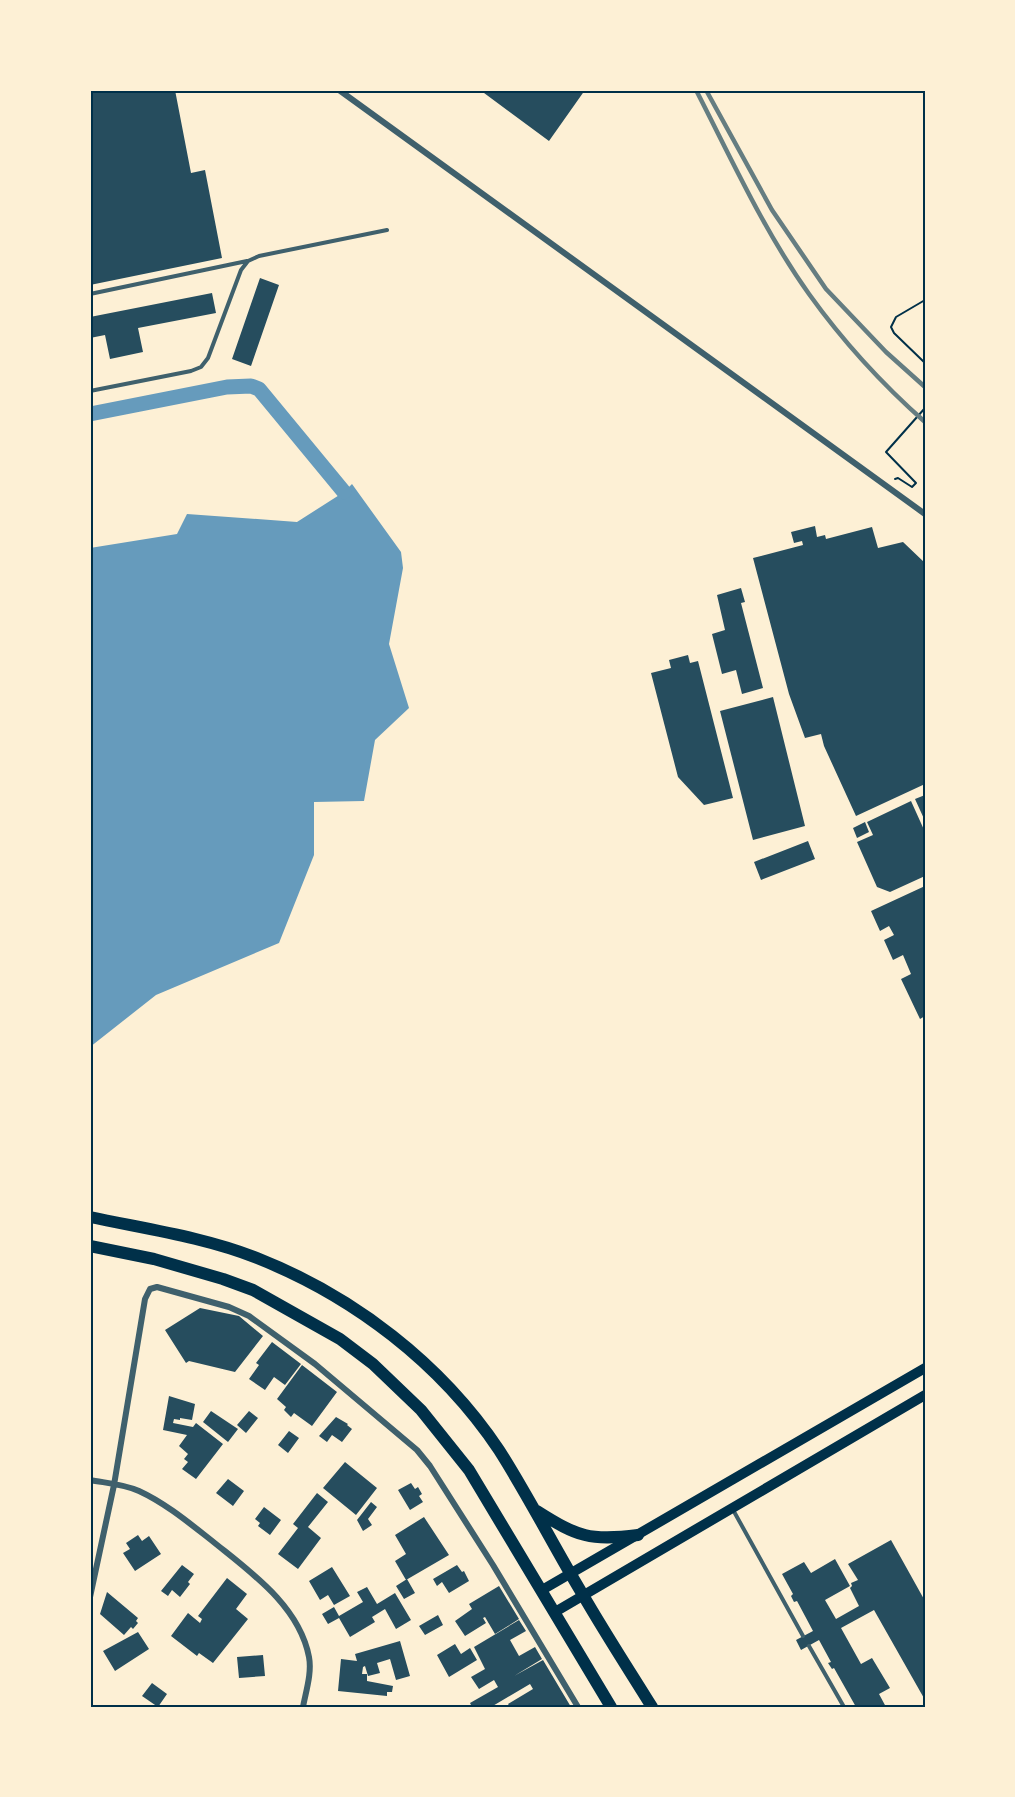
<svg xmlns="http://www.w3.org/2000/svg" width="1015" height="1797" font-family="'PT Sans Narrow',sans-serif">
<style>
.water{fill:#669bbc}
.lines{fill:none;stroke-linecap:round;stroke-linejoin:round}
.canal{stroke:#669bbc;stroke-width:15}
.building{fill:#264d5e}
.path{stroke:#003049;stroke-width:2}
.service{stroke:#3f606c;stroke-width:4}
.minor{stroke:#3f606c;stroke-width:6}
.secondary{stroke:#003049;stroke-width:10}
.primary{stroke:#003049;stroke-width:12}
.rail{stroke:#657d81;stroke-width:4.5}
.neatline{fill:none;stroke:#003049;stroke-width:2}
</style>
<rect width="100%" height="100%" fill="#fdf0d5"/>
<path class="water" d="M 352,484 L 401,552 L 403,568 L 389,644 L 409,708 L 375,740 L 364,801 L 314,802 L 314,855 L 279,943 L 156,995 L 90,1047 L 90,548 L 177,534 L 187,514 L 297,522 L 344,492 Z"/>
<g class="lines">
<path class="canal" d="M 90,414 L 227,387 L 251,386 L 259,389 L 344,492"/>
</g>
<path class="building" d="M 90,90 L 175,90 L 191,173 L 205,170 L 222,258 L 90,285 Z
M 480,90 L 585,90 L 549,141 Z
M 260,278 L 279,285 L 251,366 L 232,359 Z
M 212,293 L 216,313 L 138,328 L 143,352 L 110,359 L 105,335 L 90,338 L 90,317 Z
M 815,526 L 817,537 L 825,535 L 826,539 L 872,527 L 878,548 L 903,542 L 925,563 L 925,784 L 856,816 L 824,746 L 821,734 L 805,738 L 789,694 L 753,558 L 803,545 L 802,541 L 794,543 L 791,532 Z
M 741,588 L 745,602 L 741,603 L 763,688 L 742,694 L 736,670 L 722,674 L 712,634 L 725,630 L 717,595 Z
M 688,655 L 690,663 L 698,661 L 733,798 L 704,805 L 678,777 L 651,673 L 671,668 L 669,660 Z
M 773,697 L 805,826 L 753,840 L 720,711 Z
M 925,795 L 925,821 L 915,799 Z
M 911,801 L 925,832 L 925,876 L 890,892 L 877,887 L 857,842 L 873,835 L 867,822 Z
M 865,822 L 869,832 L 857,838 L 853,828 Z
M 808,841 L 815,859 L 761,880 L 754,862 Z
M 925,886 L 925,1016 L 920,1019 L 901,979 L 911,974 L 903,955 L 893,960 L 884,940 L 894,935 L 889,926 L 880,931 L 871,911 Z
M 200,1308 L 239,1316 L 263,1336 L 235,1372 L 189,1361 L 186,1363 L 165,1330 Z
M 272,1342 L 301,1364 L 285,1385 L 274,1377 L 265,1390 L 249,1379 L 259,1365 L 256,1363 Z
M 302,1365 L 337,1392 L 312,1426 L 294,1413 L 291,1417 L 284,1410 L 286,1407 L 277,1399 Z
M 169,1396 L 195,1404 L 192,1420 L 180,1418 L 180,1420 L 174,1419 L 173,1423 L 193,1427 L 196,1423 L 223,1444 L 196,1479 L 182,1469 L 188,1462 L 184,1459 L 188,1454 L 179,1446 L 187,1435 L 163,1430 Z
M 211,1411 L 238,1429 L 228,1442 L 203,1422 Z
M 249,1411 L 258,1418 L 246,1433 L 237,1425 Z
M 336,1417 L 348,1424 L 347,1425 L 352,1429 L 342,1442 L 332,1435 L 327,1442 L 319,1436 Z
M 289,1431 L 299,1438 L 288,1453 L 278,1445 Z
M 345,1462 L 377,1488 L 356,1515 L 323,1488 Z
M 228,1479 L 244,1491 L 233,1506 L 216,1493 Z
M 411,1483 L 415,1489 L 418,1487 L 422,1494 L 419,1496 L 423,1502 L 410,1510 L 398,1490 Z
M 317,1493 L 328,1502 L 308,1527 L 321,1538 L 298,1569 L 278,1554 L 298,1528 L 293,1524 Z
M 371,1502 L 377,1507 L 368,1519 L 372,1525 L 363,1531 L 357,1520 Z
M 264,1507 L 281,1520 L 270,1535 L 258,1526 L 260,1523 L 255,1519 Z
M 424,1517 L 449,1555 L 406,1580 L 395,1561 L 406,1554 L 395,1535 Z
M 138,1535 L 142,1541 L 149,1536 L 161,1554 L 135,1571 L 123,1553 L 130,1549 L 126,1543 Z
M 891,1540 L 925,1601 L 925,1700 L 874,1610 L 841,1628 L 861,1664 L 872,1658 L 890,1688 L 879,1694 L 886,1707 L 856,1707 L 834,1668 L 832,1669 L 828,1663 L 831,1662 L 819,1640 L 801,1650 L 796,1640 L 813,1631 L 797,1601 L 794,1602 L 791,1596 L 793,1594 L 782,1574 L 804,1562 L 811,1573 L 835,1559 L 850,1586 L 825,1600 L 836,1619 L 859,1606 L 850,1588 L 852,1586 L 851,1583 L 858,1580 L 848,1564 Z
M 182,1565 L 194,1574 L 188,1582 L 190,1584 L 180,1597 L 172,1590 L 168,1596 L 161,1591 Z
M 457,1565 L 462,1572 L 464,1571 L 469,1581 L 449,1593 L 442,1582 L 437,1586 L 433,1579 Z
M 332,1567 L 350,1596 L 334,1605 L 328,1595 L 320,1600 L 309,1581 Z
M 227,1578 L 247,1594 L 236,1609 L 248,1619 L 213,1663 L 199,1653 L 197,1656 L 171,1636 L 188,1613 L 200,1623 L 202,1619 L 198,1616 Z
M 407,1579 L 415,1593 L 404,1599 L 396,1586 Z
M 499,1586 L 519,1619 L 495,1634 L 485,1617 L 483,1618 L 486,1623 L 465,1636 L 455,1621 L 472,1609 L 469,1604 Z
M 367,1587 L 377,1604 L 395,1593 L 411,1620 L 396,1629 L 385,1609 L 372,1617 L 375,1622 L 350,1637 L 339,1618 L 328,1624 L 322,1614 L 334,1607 L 339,1616 L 363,1602 L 357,1592 Z
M 107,1592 L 138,1618 L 136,1621 L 138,1623 L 133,1629 L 131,1627 L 124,1635 L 100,1614 Z
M 438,1615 L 443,1625 L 425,1635 L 419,1626 Z
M 519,1620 L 526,1631 L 510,1640 L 519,1656 L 535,1647 L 542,1659 L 514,1676 L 543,1660 L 571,1707 L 510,1707 L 508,1704 L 533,1689 L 530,1684 L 491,1707 L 472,1707 L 470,1703 L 498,1687 L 494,1680 L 479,1689 L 471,1677 L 485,1669 L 474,1647 Z
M 138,1632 L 149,1649 L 115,1671 L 103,1651 Z
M 400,1641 L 410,1676 L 396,1680 L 390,1659 L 377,1663 L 380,1673 L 368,1676 L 365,1666 L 363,1667 L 362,1674 L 367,1674 L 367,1681 L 393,1686 L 392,1692 L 387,1692 L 387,1696 L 338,1691 L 341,1659 L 357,1661 L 355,1654 Z
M 455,1644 L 461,1654 L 470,1648 L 477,1660 L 449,1677 L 437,1655 Z
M 263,1655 L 265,1676 L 239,1678 L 237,1657 Z
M 152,1683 L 167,1694 L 158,1707 L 142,1696 Z"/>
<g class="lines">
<path class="path" d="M 925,300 L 896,317 L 891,327 L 894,333 L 925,363
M 895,479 L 898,478 L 912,487 L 916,483 L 886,452 L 925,408"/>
<path class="service" d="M 90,294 L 247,261
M 90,391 L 191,371 L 201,367 L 208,358 L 241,270 L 248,261 L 259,256 L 387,230
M 732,1508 L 803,1636
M 809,1646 L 844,1707"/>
<path class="minor" d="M 339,90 L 925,514
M 90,1480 C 106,1483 124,1484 139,1491 C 165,1503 188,1522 211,1540 C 249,1571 299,1605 309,1657 C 312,1673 306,1691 303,1707
M 90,1597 L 114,1485 L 145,1299 L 150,1289 L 157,1287 L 229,1307 L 249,1316 L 315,1364 L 417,1450 L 430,1466 L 493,1565 L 578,1707"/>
<path class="secondary" d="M 542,1590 L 925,1368
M 555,1612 L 925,1395"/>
<path class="primary" d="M 90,1217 C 146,1229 204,1237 257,1258 C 353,1296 441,1363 499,1450 C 529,1497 554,1547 583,1595 C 605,1633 629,1670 652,1707
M 90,1246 L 154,1259 L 223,1279 L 253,1290 L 340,1339 L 373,1364 L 421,1410 L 469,1470 L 611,1707
M 537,1511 C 578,1537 590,1541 638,1535"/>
<path class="rail" d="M 696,90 C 731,158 764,231 809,294 C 842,340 882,384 925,422
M 706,90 L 772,210 L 826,289 L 886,352 L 925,387"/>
</g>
<rect width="1015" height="1797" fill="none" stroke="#fdf0d5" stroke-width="183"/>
<rect x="92" y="92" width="832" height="1614" class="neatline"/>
</svg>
